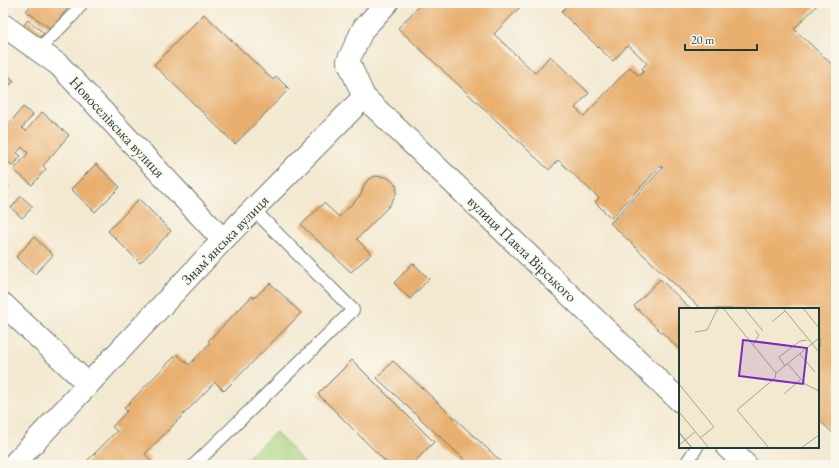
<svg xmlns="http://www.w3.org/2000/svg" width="839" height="468" font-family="'EB Garamond',serif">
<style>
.green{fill:#a8d481;stroke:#64885a}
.building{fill:#e8af6e}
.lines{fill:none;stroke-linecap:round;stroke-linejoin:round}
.service-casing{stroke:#69796b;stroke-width:14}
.minor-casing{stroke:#69796b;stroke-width:24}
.service{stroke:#fff;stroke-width:12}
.minor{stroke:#fff;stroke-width:22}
.labels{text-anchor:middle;stroke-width:3.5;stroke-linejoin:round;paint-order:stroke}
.street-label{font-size:15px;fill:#1f3d34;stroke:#fbf7ec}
.inset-road{fill:none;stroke:#9ea492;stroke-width:1}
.view{fill:#7b2cbf;fill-opacity:0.15;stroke:#7b2cbf;stroke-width:2}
.inset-edge{fill:none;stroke:#1f3d34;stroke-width:2}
</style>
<rect width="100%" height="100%" fill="#fbf7ec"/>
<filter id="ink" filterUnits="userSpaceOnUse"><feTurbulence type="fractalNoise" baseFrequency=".025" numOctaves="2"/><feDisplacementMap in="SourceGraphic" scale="8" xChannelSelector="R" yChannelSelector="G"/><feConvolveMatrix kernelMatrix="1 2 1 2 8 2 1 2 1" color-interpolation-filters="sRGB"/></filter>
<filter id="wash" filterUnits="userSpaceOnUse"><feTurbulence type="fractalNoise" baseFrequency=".012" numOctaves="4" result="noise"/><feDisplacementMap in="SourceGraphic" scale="16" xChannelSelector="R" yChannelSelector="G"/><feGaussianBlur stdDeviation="0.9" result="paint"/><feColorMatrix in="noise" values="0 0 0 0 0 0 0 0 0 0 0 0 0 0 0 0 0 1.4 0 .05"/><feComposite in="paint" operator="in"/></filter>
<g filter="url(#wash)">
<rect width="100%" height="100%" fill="#f3e9d1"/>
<path class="green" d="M 276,432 L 306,465 L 239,465 Z"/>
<g id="blocks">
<path class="building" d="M 33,3 L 72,3 L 51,29 L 26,11 Z
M 422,3 L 524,3 L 494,34 L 535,73 L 550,56 L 589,93 L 575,108 L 584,116 L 630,67 L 639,76 L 644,71 L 642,69 L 647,63 L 628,45 L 613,61 L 561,12 L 570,3 L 819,3 L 794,29 L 836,68 L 836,436 L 818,419 L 818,309 L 701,309 L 610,223 L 663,168 L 661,166 L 611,218 L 595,202 L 599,198 L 558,160 L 549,170 L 398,28 Z
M 204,14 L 273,80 L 276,76 L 289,89 L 235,144 L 154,65 Z
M 28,20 L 44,33 L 35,44 L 19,31 Z
M 3,70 L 14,81 L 3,91 Z
M 23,107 L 33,115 L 22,128 L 26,131 L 42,112 L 69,135 L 43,166 L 46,169 L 32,185 L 14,170 L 28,153 L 22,147 L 17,153 L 21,156 L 13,166 L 3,158 L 3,131 Z
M 96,164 L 120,187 L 95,212 L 71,189 Z
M 375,176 L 386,177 L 391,180 L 396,185 L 397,192 L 389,206 L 357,239 L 371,254 L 351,272 L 301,225 L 324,203 L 339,217 L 361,195 L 364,185 L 368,180 Z
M 3,181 L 9,187 L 3,192 Z
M 21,196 L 33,207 L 22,218 L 11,208 Z
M 139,199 L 171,231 L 140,263 L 108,231 Z
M 34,237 L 53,255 L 35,274 L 16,257 Z
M 413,263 L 429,279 L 410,299 L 394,283 Z
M 660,279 L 691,309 L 680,309 L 680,350 L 634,306 Z
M 270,283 L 301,313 L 224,391 L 215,382 L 145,454 L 152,462 L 149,465 L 83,465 L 117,431 L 112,427 L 127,411 L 124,408 L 177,354 L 189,365 L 210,343 L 208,341 L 252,296 L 254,298 Z
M 352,360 L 434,442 L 411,465 L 389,465 L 318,394 Z
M 393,361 L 505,465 L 470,465 L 377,378 Z"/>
</g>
</g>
<g filter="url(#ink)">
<use href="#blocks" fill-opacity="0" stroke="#69796b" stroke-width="1"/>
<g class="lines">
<defs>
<path id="service" d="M 38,50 L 74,14 L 82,3
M 194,465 L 353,310 L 254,210
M 685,465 L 697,447"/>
<path id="minor" d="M 3,25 L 59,65 L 223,240
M 364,97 L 680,401
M 3,304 L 88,384
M 727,447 L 746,465
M 13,465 L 223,240 L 364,97 L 348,61 L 363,29 L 387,3"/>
</defs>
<use href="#service" class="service-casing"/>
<use href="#minor" class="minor-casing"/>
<use href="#service" class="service"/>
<use href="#minor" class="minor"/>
</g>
</g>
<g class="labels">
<g class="street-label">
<text transform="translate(117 127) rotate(47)" y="5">Новоселівська вулиця</text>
<text transform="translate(225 240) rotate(-46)" y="5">Знамʼянська вулиця</text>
<text transform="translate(522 249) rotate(44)" y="5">вулиця Павла Вірського</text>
</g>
</g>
<g transform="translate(679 308)">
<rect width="140" height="140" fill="#f3e9d1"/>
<path class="inset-road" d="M 44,0 L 97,65M 65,0 L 84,23M 104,0 L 140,44M 124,0 L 140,20M 93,14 L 106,3M 16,24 L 28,22 L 39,0M 74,37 L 80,27 L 76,22M 121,46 L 136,64M 109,56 L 126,76 L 140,83M 106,58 L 100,49 L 121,33 L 128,32M 0,76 L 35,119 L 21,130M 105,86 L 121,72M 0,104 L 30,140M 0,124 L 13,140M 0,125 L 13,140M 0,137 L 16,124M 90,140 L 58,102 L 96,70 L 97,65 L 140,30M 122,140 L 140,127"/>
<path class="view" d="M 64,32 L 128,40 L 124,76 L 60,68 Z"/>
<rect width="140" height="140" class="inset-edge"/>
</g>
<rect width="839" height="468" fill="none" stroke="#fbf7ec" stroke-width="16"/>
<path d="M685 44v6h72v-6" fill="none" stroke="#1f3d34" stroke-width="2"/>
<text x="691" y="44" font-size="12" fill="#1f3d34" stroke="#fbf7ec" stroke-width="3" paint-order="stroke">20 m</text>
</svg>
